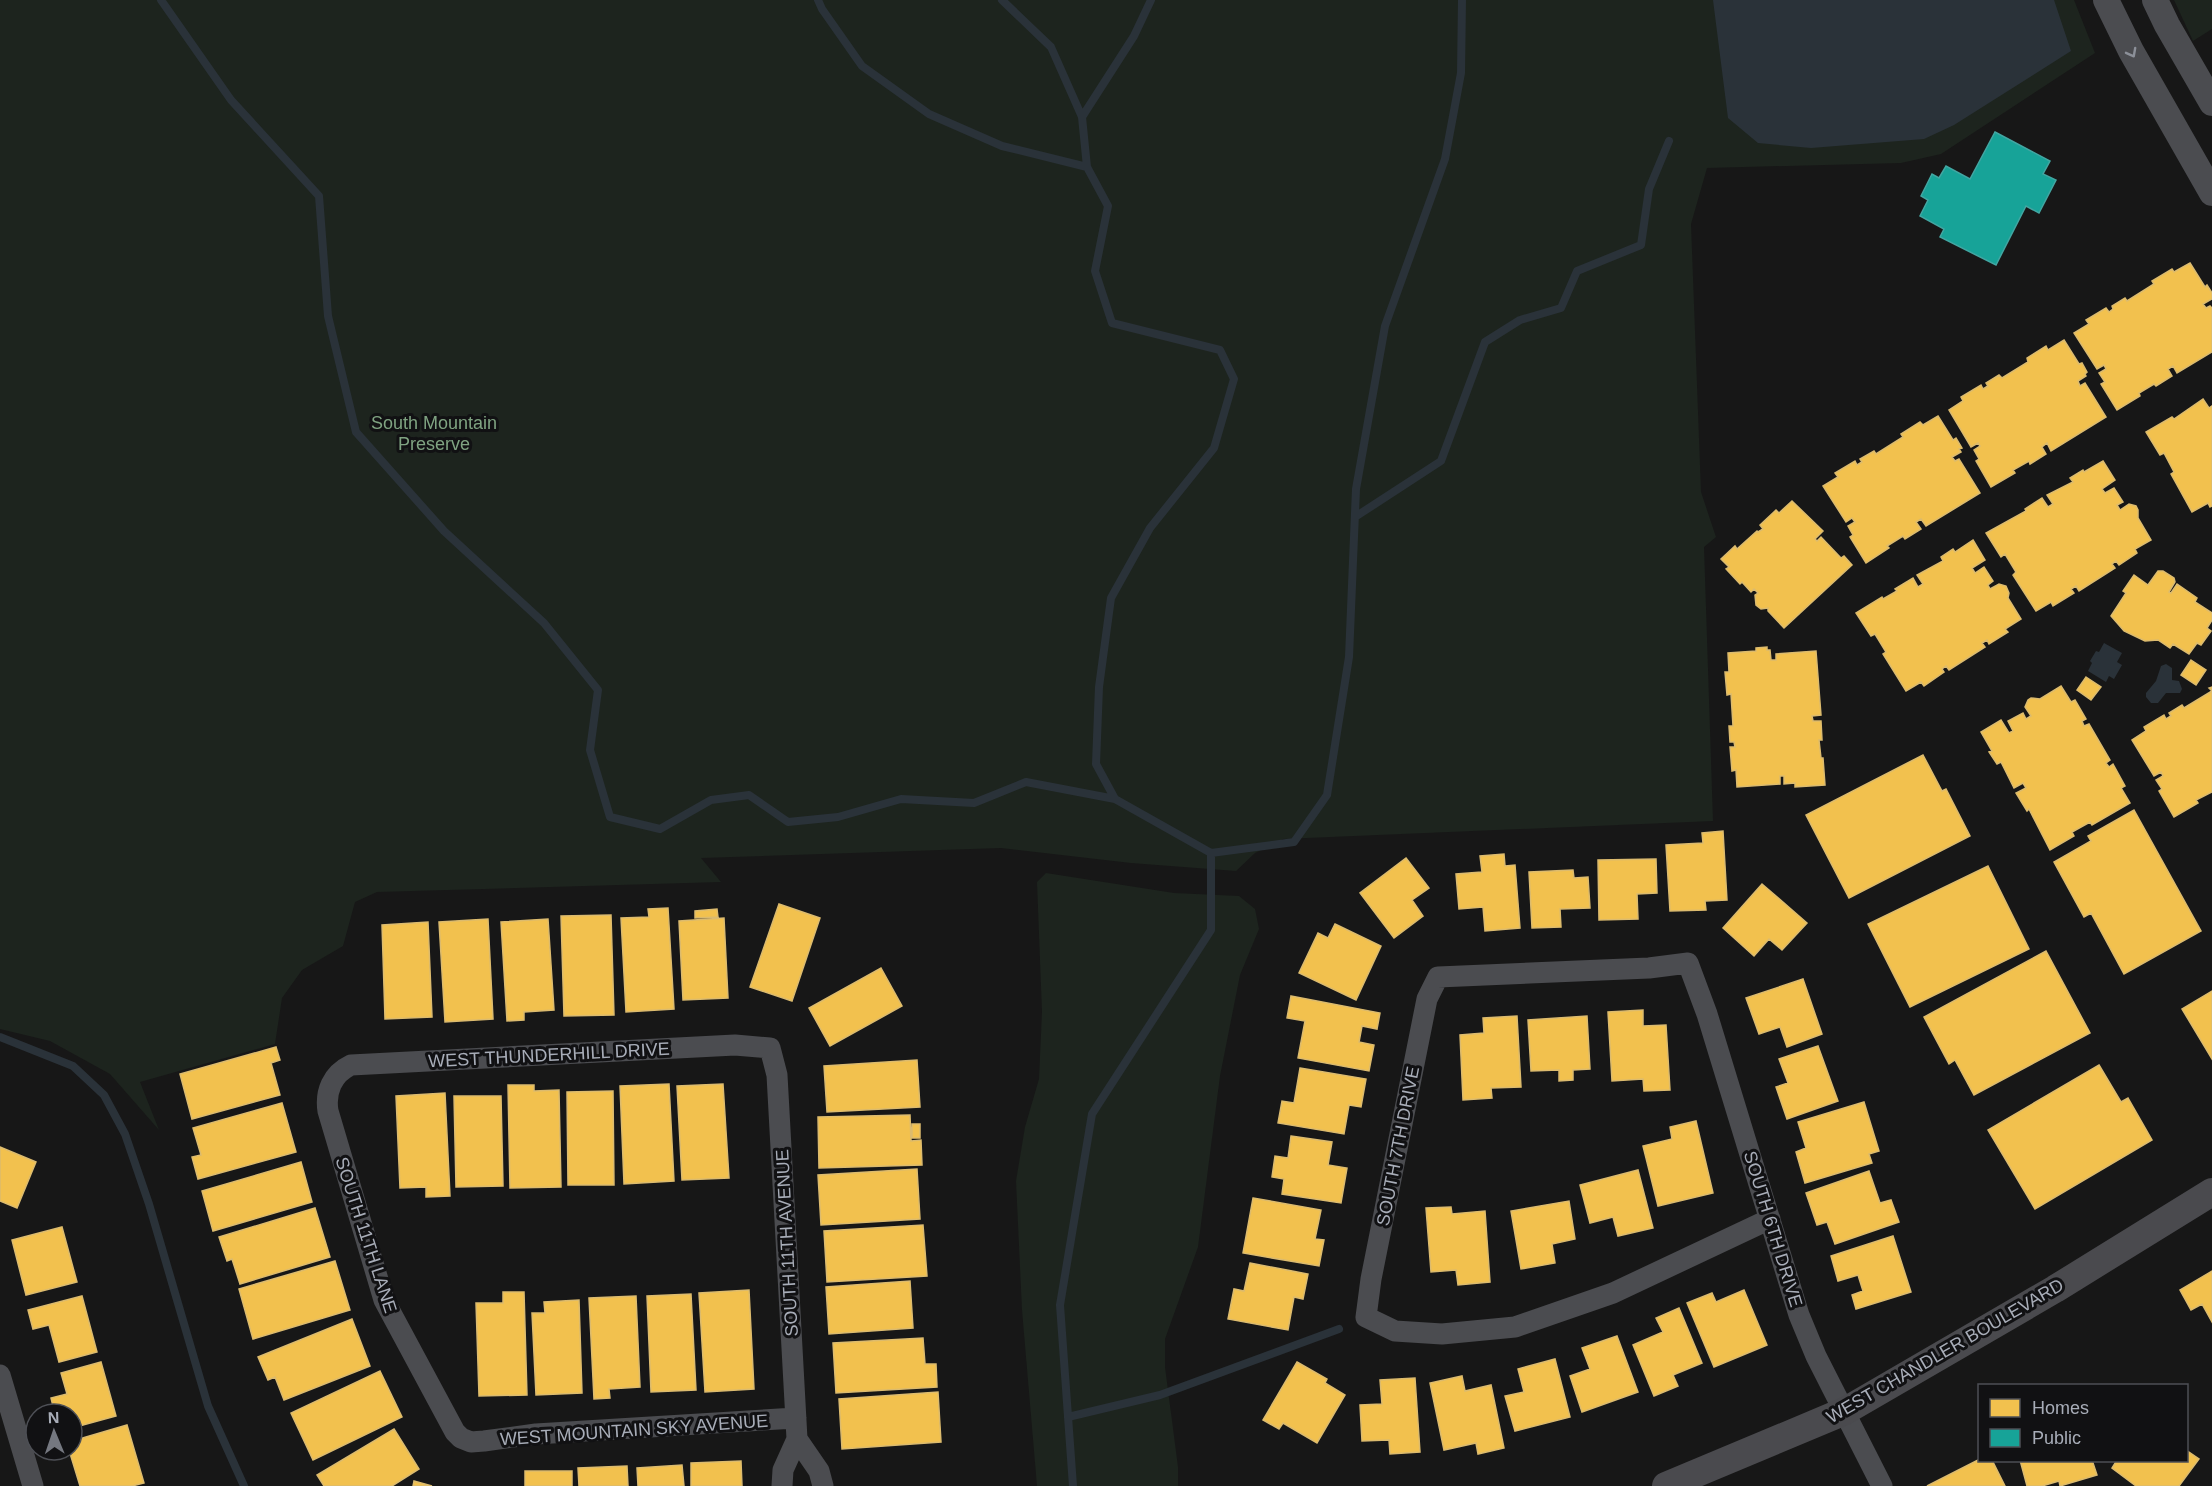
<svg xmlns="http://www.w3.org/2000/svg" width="2212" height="1486" font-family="Arial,sans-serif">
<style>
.green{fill:#1d241e}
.water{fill:#2a3239}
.homes{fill:#f2c14e;stroke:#dcbb6e;stroke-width:1.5}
.public{fill:#17a398;stroke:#42a6a2;stroke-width:1.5}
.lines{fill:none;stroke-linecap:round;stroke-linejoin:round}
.stream{stroke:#2a3239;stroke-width:8}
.minor{stroke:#4b4c50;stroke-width:21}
.tertiary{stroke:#4b4c50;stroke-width:26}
.secondary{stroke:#4a4a4e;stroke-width:28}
.oneway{stroke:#8c9099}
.labels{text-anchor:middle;stroke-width:6;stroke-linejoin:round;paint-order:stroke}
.park-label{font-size:18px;fill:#7fa381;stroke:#111113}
.street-label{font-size:18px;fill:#a8adb8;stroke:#111113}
</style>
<rect width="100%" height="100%" fill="#171717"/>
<path class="green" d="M 0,0 L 2074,0 L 2095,53 L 1941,154 L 1901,163 L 1707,168 L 1691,224 L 1701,492 L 1716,537 L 1704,547 L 1713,821 L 1283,839 L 1255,853 L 1236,871 L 1131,863 L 1001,848 L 701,858 L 721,882 L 377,892 L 355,902 L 343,946 L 302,970 L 282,998 L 275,1044 L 140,1082 L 159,1130 L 110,1074 L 50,1041 L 0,1029 Z
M 2174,0 L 2212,0 L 2212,29 L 2193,41 Z
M 1046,873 L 1174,893 L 1239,896 L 1255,909 L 1259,929 L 1240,975 L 1220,1076 L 1198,1247 L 1165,1339 L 1165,1367 L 1178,1467 L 1178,1486 L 1037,1486 L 1022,1310 L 1016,1181 L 1025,1127 L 1039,1079 L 1042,1012 L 1037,882 Z"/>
<path class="water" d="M 1713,0 L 2054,0 L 2071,51 L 1954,125 L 1924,139 L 1811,148 L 1758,143 L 1728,118 Z
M 2104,643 L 2122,653 L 2117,662 L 2122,665 L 2114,679 L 2109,676 L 2106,682 L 2088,671 L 2092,663 L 2090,661 L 2096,651 L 2099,652 Z
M 2166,664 L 2172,668 L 2172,680 L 2179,681 L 2182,689 L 2180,693 L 2166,693 L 2158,703 L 2151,703 L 2146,697 L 2146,693 L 2156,681 L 2161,666 Z"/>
<path class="homes" d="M 2190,263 L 2205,287 L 2207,285 L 2212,293 L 2212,299 L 2203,304 L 2206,308 L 2210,306 L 2212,308 L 2212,352 L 2177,373 L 2173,366 L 2168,369 L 2172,376 L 2156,386 L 2154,384 L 2139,393 L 2140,396 L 2117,410 L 2101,384 L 2105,382 L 2099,373 L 2106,369 L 2104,365 L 2097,369 L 2074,333 L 2089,324 L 2086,320 L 2106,308 L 2109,312 L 2113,309 L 2112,306 L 2125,298 L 2127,301 L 2154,284 L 2152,281 L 2172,269 L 2174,272 Z
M 2064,340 L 2079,364 L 2082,363 L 2087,372 L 2085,374 L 2086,376 L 2078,381 L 2080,386 L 2085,383 L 2106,417 L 2051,451 L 2047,443 L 2042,447 L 2046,454 L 2030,464 L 2029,461 L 2013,470 L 2015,473 L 1991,487 L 1976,461 L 1979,459 L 1974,450 L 1980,446 L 1978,443 L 1971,447 L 1949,410 L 1963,401 L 1961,397 L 1981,385 L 1983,389 L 1988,386 L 1986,383 L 1999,375 L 2002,378 L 2028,362 L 2027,358 L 2046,346 L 2048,350 Z
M 2203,399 L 2209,408 L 2212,406 L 2212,506 L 2210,507 L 2208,503 L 2192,512 L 2171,474 L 2174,472 L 2164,453 L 2160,455 L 2146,432 L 2172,417 L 2174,419 Z
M 1938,416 L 1953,440 L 1956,438 L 1962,448 L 1959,449 L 1961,452 L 1952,457 L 1955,461 L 1959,459 L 1980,493 L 1926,526 L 1921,519 L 1916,522 L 1921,529 L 1905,539 L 1903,536 L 1887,546 L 1889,548 L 1866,563 L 1850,537 L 1853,535 L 1848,526 L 1855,522 L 1852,518 L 1846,522 L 1823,486 L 1838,477 L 1835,473 L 1855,461 L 1857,465 L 1862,462 L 1860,459 L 1874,451 L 1876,454 L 1903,437 L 1901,434 L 1920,422 L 1923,425 Z
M 2103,461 L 2115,480 L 2102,489 L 2105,493 L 2114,488 L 2123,502 L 2117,505 L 2120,510 L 2129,504 L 2136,506 L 2138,510 L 2138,518 L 2151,540 L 2135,549 L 2137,553 L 2119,565 L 2116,561 L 2112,564 L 2115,568 L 2079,591 L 2076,586 L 2071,589 L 2074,593 L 2053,606 L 2051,602 L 2036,611 L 2013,575 L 2016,572 L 2005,554 L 2001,557 L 1986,533 L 2026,511 L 2025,509 L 2042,498 L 2048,507 L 2053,504 L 2047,495 L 2073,482 L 2070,478 L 2083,470 L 2084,472 Z
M 1792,501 L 1823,531 L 1815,539 L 1817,541 L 1821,537 L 1841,558 L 1844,556 L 1852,565 L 1784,628 L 1768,611 L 1768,608 L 1761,609 L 1756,605 L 1755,595 L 1758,593 L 1754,589 L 1751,592 L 1742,582 L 1740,584 L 1726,569 L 1729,567 L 1721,559 L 1735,546 L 1737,549 L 1757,531 L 1758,532 L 1763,529 L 1760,525 L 1776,510 L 1779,513 Z
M 1973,540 L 1985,560 L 1972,568 L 1975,573 L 1984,567 L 1993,581 L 1988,585 L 1990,589 L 1999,584 L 2006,586 L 2009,593 L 2008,598 L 2021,619 L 2005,629 L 2008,632 L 1989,644 L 1987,640 L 1982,643 L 1985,647 L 1949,670 L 1946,666 L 1942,669 L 1944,672 L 1924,686 L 1921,682 L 1906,691 L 1883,654 L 1886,652 L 1875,634 L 1871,636 L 1856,613 L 1882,597 L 1883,599 L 1897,591 L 1895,589 L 1913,578 L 1918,587 L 1923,584 L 1917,575 L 1943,561 L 1941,557 L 1953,549 L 1955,552 Z
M 2158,571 L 2163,571 L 2174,578 L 2175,582 L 2169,592 L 2171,593 L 2177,584 L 2197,598 L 2195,602 L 2212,613 L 2212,620 L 2207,628 L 2211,631 L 2201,645 L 2197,643 L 2189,654 L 2173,644 L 2170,648 L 2158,640 L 2145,641 L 2124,631 L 2111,616 L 2126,593 L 2123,591 L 2134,575 L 2148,585 Z
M 1767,647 L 1767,650 L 1770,650 L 1771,660 L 1776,660 L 1776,654 L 1816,651 L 1821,715 L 1812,716 L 1813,721 L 1821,721 L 1822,740 L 1819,740 L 1821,758 L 1823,758 L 1825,785 L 1795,787 L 1795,783 L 1784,784 L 1784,776 L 1780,776 L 1780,784 L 1737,787 L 1736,770 L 1732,771 L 1730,747 L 1735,747 L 1734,742 L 1730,742 L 1729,726 L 1733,726 L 1731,694 L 1727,695 L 1725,672 L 1729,672 L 1728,653 L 1756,651 L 1756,648 Z
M 2191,660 L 2206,670 L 2196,685 L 2181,675 Z
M 2086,677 L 2101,687 L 2091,700 L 2077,690 Z
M 2061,686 L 2071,702 L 2075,700 L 2086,719 L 2082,721 L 2084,726 L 2089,724 L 2110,760 L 2106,763 L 2109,767 L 2113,764 L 2125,786 L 2121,788 L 2130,803 L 2092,825 L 2090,822 L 2072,832 L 2074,836 L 2050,850 L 2029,809 L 2027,811 L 2016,793 L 2026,788 L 2023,783 L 2014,788 L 2001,762 L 1997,764 L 1989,752 L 1992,751 L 1981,732 L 2001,720 L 2009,733 L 2013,731 L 2008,721 L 2023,713 L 2026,719 L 2031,716 L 2025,707 L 2028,700 L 2031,698 L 2040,699 Z
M 2212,687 L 2212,792 L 2196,800 L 2198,803 L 2174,817 L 2159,791 L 2162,789 L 2156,780 L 2163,776 L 2161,772 L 2154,776 L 2132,740 L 2146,731 L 2144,727 L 2164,715 L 2166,719 L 2171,716 L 2169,713 L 2182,705 L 2184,708 L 2212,691 L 2209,688 Z
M 1923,755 L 1942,791 L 1946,789 L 1970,836 L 1849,898 L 1806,815 Z
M 2134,810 L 2201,931 L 2124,974 L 2091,913 L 2084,917 L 2054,862 L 2091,841 L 2088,836 Z
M 1723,831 L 1727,900 L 1705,901 L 1706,910 L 1670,911 L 1666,845 L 1703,843 L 1702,833 Z
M 1504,854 L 1505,866 L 1515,865 L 1520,928 L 1485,931 L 1483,907 L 1459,909 L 1456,874 L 1482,872 L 1480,856 Z
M 1406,858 L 1429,888 L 1412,900 L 1423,916 L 1394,938 L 1360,893 Z
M 1656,859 L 1657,893 L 1637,894 L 1638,919 L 1599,920 L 1598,860 Z
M 1988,866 L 2029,949 L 1910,1007 L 1868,924 Z
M 1573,870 L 1574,878 L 1588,877 L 1590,908 L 1560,909 L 1561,927 L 1532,928 L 1529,872 Z
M 1762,884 L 1807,923 L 1782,950 L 1769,939 L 1754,956 L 1723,928 Z
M 779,904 L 820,918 L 792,1001 L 750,987 Z
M 668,908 L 674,1009 L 626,1012 L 621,918 L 649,917 L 648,909 Z
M 717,909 L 718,917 L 695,918 L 695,911 Z
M 611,915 L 614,1015 L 564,1016 L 561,916 Z
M 724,918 L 728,998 L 683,1000 L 679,921 Z
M 488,919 L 493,1019 L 445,1022 L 439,922 Z
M 548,919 L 554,1010 L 524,1012 L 524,1020 L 507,1021 L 501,922 Z
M 428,922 L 432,1017 L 385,1019 L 382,925 Z
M 1335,924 L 1381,946 L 1356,1000 L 1299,973 L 1318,933 L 1328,938 Z
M 2046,951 L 2090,1033 L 1974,1095 L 1955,1060 L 1949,1064 L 1924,1017 Z
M 881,968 L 902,1006 L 830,1046 L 809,1008 Z
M 1803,979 L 1822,1034 L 1787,1047 L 1780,1027 L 1759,1034 L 1746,998 Z
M 2212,991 L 2212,1059 L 2182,1009 Z
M 1291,996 L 1380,1013 L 1377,1029 L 1362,1026 L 1359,1042 L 1374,1045 L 1369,1071 L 1298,1058 L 1305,1021 L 1287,1018 Z
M 1643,1010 L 1643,1026 L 1666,1025 L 1670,1090 L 1644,1091 L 1643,1079 L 1612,1081 L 1608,1012 Z
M 1517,1016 L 1521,1087 L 1491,1088 L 1492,1098 L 1463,1100 L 1460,1035 L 1484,1033 L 1483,1018 Z
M 1587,1016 L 1590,1069 L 1573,1070 L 1573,1080 L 1559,1081 L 1559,1070 L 1531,1071 L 1528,1020 Z
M 1818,1046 L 1838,1101 L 1787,1119 L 1776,1087 L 1788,1083 L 1779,1059 Z
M 276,1047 L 280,1060 L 271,1063 L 280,1095 L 192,1119 L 180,1074 Z
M 917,1060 L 920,1107 L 827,1112 L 824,1066 Z
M 2099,1065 L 2121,1102 L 2128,1098 L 2152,1140 L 2035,1209 L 1988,1130 Z
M 1300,1068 L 1366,1079 L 1361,1107 L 1349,1105 L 1344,1134 L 1278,1123 L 1282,1101 L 1294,1103 Z
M 669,1084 L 674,1181 L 624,1184 L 620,1086 Z
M 723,1084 L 729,1178 L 682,1180 L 677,1086 Z
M 508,1085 L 534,1085 L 534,1091 L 559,1090 L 561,1187 L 510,1188 Z
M 613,1091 L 614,1185 L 568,1185 L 567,1092 Z
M 445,1093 L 450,1196 L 426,1197 L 426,1187 L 400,1188 L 396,1096 Z
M 454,1096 L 501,1096 L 503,1186 L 456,1187 Z
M 1864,1102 L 1879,1151 L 1869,1154 L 1872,1163 L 1805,1183 L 1796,1152 L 1806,1148 L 1798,1122 Z
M 282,1103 L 296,1152 L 198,1179 L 192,1157 L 201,1155 L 193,1128 Z
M 910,1115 L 911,1141 L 921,1140 L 922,1165 L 819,1168 L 818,1117 Z
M 1696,1121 L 1713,1193 L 1658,1206 L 1643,1146 L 1672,1139 L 1670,1127 Z
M 912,1124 L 920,1124 L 920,1138 L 912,1138 Z
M 1291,1136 L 1332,1142 L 1328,1165 L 1347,1168 L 1341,1203 L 1282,1194 L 1284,1179 L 1272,1177 L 1275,1156 L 1288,1158 Z
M 0,1147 L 36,1162 L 17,1208 L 0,1201 Z
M 301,1162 L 312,1202 L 213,1231 L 202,1191 Z
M 917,1169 L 920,1219 L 821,1225 L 818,1175 Z
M 1638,1170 L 1653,1228 L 1618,1236 L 1613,1217 L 1590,1223 L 1580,1185 Z
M 1869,1171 L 1880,1203 L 1891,1200 L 1899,1222 L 1835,1244 L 1827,1222 L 1817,1225 L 1806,1193 Z
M 1253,1198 L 1321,1210 L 1315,1239 L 1324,1240 L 1319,1266 L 1243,1253 Z
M 1569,1201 L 1575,1239 L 1552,1244 L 1555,1263 L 1521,1269 L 1511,1211 Z
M 1451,1207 L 1452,1214 L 1485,1211 L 1490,1282 L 1458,1285 L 1456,1270 L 1431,1272 L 1426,1208 Z
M 315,1208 L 330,1257 L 240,1284 L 232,1259 L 227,1261 L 219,1237 Z
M 923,1225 L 927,1276 L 827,1282 L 824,1231 Z
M 62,1227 L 77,1282 L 26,1295 L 12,1240 Z
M 1893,1236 L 1911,1292 L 1856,1309 L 1852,1295 L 1863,1291 L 1858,1275 L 1838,1281 L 1831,1256 Z
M 335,1261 L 350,1310 L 253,1339 L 239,1289 Z
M 1250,1263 L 1308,1274 L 1303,1299 L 1294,1297 L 1288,1330 L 1228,1319 L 1234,1289 L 1244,1291 Z
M 2212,1271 L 2212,1322 L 2202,1304 L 2191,1310 L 2180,1290 Z
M 910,1281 L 913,1328 L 829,1334 L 826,1287 Z
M 749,1290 L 754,1389 L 705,1392 L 699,1293 Z
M 1744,1290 L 1767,1345 L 1714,1367 L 1687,1303 L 1712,1293 L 1716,1302 Z
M 503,1292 L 524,1292 L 527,1395 L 479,1396 L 476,1303 L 503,1303 Z
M 691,1294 L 696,1390 L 651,1392 L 647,1296 Z
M 82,1296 L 97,1352 L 59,1362 L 49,1325 L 33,1329 L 28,1310 Z
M 636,1296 L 640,1387 L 609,1389 L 610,1398 L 594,1399 L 589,1298 Z
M 579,1300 L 582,1393 L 536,1395 L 532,1313 L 545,1313 L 544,1302 Z
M 1679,1308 L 1702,1363 L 1673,1375 L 1678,1386 L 1654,1396 L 1633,1345 L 1663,1332 L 1656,1318 Z
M 352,1319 L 370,1366 L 284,1400 L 275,1377 L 268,1380 L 258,1357 Z
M 1617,1336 L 1638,1392 L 1582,1412 L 1570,1376 L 1590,1369 L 1582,1348 Z
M 923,1338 L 925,1364 L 936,1364 L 937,1387 L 836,1393 L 833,1343 Z
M 1555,1359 L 1570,1417 L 1515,1431 L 1505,1396 L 1524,1392 L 1518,1369 Z
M 101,1362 L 116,1416 L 72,1428 L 72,1414 L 55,1414 L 51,1398 L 67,1394 L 61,1373 Z
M 1297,1362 L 1327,1379 L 1325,1383 L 1345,1395 L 1317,1443 L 1283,1423 L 1279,1429 L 1263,1420 Z
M 380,1371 L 402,1417 L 313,1460 L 291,1413 Z
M 1462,1376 L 1465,1391 L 1491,1385 L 1504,1448 L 1478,1454 L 1476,1443 L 1444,1450 L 1430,1383 Z
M 1415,1378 L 1420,1452 L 1390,1454 L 1389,1440 L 1362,1441 L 1360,1405 L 1382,1404 L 1380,1380 Z
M 938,1392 L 941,1442 L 842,1449 L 839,1399 Z
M 127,1425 L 144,1483 L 132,1486 L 80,1486 L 69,1450 L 72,1450 L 72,1441 Z
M 394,1429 L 419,1469 L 392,1486 L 324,1486 L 317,1475 Z
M 2186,1450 L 2199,1459 L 2179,1486 L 2136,1486 L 2112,1468 L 2117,1460 L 2186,1460 Z
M 1980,1459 L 1980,1460 L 1992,1460 L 2005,1486 L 1927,1486 Z
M 2020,1460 L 2092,1460 L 2097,1475 L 2060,1486 L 2059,1481 L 2042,1486 L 2027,1486 Z
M 741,1461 L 742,1486 L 691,1486 L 691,1463 Z
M 682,1465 L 684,1486 L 638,1486 L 637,1468 Z
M 627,1466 L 628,1486 L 579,1486 L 578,1468 Z
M 525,1471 L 572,1471 L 572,1486 L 525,1486 Z
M 414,1481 L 432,1486 L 413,1486 Z"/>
<path class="public" d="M 1995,132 L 2050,161 L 2043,174 L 2056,180 L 2039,213 L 2026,206 L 1996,265 L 1940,237 L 1944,229 L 1920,216 L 1928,200 L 1921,196 L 1932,174 L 1939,178 L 1946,166 L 1970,179 Z"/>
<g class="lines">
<path class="stream" d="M 161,0 L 231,100 L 319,196 L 328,316 L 356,432 L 444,531 L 544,623 L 598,690 L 590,750 L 610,817 L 660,829 L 711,800 L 749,795 L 788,822 L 838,817 L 901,799 L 974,803 L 1026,782 L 1115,799
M 818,0 L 822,9 L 862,66 L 929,114 L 1002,146 L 1087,167 L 1108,206 L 1095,271 L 1112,323 L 1220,350 L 1234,379 L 1214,448 L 1150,528 L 1111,598 L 1099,687 L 1096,764 L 1115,799 L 1211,853
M 1002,0 L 1051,47 L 1082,117 L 1087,167
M 1082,117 L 1134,36 L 1151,0
M 1355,517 L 1441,461 L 1485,342 L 1520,320 L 1561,308 L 1577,271 L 1641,245 L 1649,189 L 1669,141
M 0,1037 L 73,1066 L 104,1095 L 125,1134 L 149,1204 L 208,1406 L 244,1486
M 1068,1417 L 1160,1395 L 1339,1329
M 1073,1486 L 1060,1305 L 1092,1114 L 1211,930 L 1211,853 L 1294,842 L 1327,795 L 1349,657 L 1356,489 L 1385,326 L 1445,159 L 1461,73 L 1462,0"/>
<path class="minor" d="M 1770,1219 L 1613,1293 L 1515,1327 L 1442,1334 L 1395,1331 L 1366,1317 L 1371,1279 L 1427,999 L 1438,977 L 1649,968 L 1688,963 L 1707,1014 L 1799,1315 L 1816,1356 L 1882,1486
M 0,1375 L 33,1486
M 797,1439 L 819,1471 L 823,1486
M 782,1486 L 783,1470 L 797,1439 L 777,1075 L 770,1048 L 735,1045 L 351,1065 C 332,1074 325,1092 328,1111 L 384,1300 L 455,1432 L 461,1438 L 471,1442 L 484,1441 L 536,1434 L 796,1418"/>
<path class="tertiary" d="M 2106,0 L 2131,51 L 2212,193
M 2155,0 L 2167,25 L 2212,103"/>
<path class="secondary" d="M 1666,1486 L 1845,1411 L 2055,1289 L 2212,1192"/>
</g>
<defs><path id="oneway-chevron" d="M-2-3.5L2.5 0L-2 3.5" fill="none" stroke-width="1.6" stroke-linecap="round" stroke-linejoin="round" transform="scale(1.5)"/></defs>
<use class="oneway" href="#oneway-chevron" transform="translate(2132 53) rotate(62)"/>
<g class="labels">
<g class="park-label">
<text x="434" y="429">South Mountain<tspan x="434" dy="21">Preserve</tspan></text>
</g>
<g class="street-label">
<text transform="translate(549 1055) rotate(-3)" y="6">WEST THUNDERHILL DRIVE</text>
<text transform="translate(1398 1146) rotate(-79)" y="6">SOUTH 7TH DRIVE</text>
<text transform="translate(1773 1229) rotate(73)" y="6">SOUTH 6TH DRIVE</text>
<text transform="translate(366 1235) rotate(72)" y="6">SOUTH 11TH LANE</text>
<text transform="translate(787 1243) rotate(-93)" y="6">SOUTH 11TH AVENUE</text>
<text transform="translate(1945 1351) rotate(-30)" y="6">WEST CHANDLER BOULEVARD</text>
<text transform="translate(634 1430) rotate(-4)" y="6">WEST MOUNTAIN SKY AVENUE</text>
</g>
</g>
<rect x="1978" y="1384" width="210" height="78" fill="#111113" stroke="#4d4f55" stroke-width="1.5"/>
<rect x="1990" y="1399" width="30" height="18" fill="#f2c14e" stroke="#4d4f55" stroke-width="1.5"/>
<text x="2032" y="1414" font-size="18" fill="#a8adb8">Homes</text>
<rect x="1990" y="1429" width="30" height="18" fill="#17a398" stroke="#4d4f55" stroke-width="1.5"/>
<text x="2032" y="1444" font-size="18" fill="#a8adb8">Public</text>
<g transform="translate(54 1432) rotate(358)"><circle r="28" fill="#111113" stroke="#4d4f55" stroke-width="1.5"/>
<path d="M0-4.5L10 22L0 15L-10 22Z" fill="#757880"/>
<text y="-9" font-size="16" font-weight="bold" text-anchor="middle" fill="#a8adb8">N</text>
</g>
</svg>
